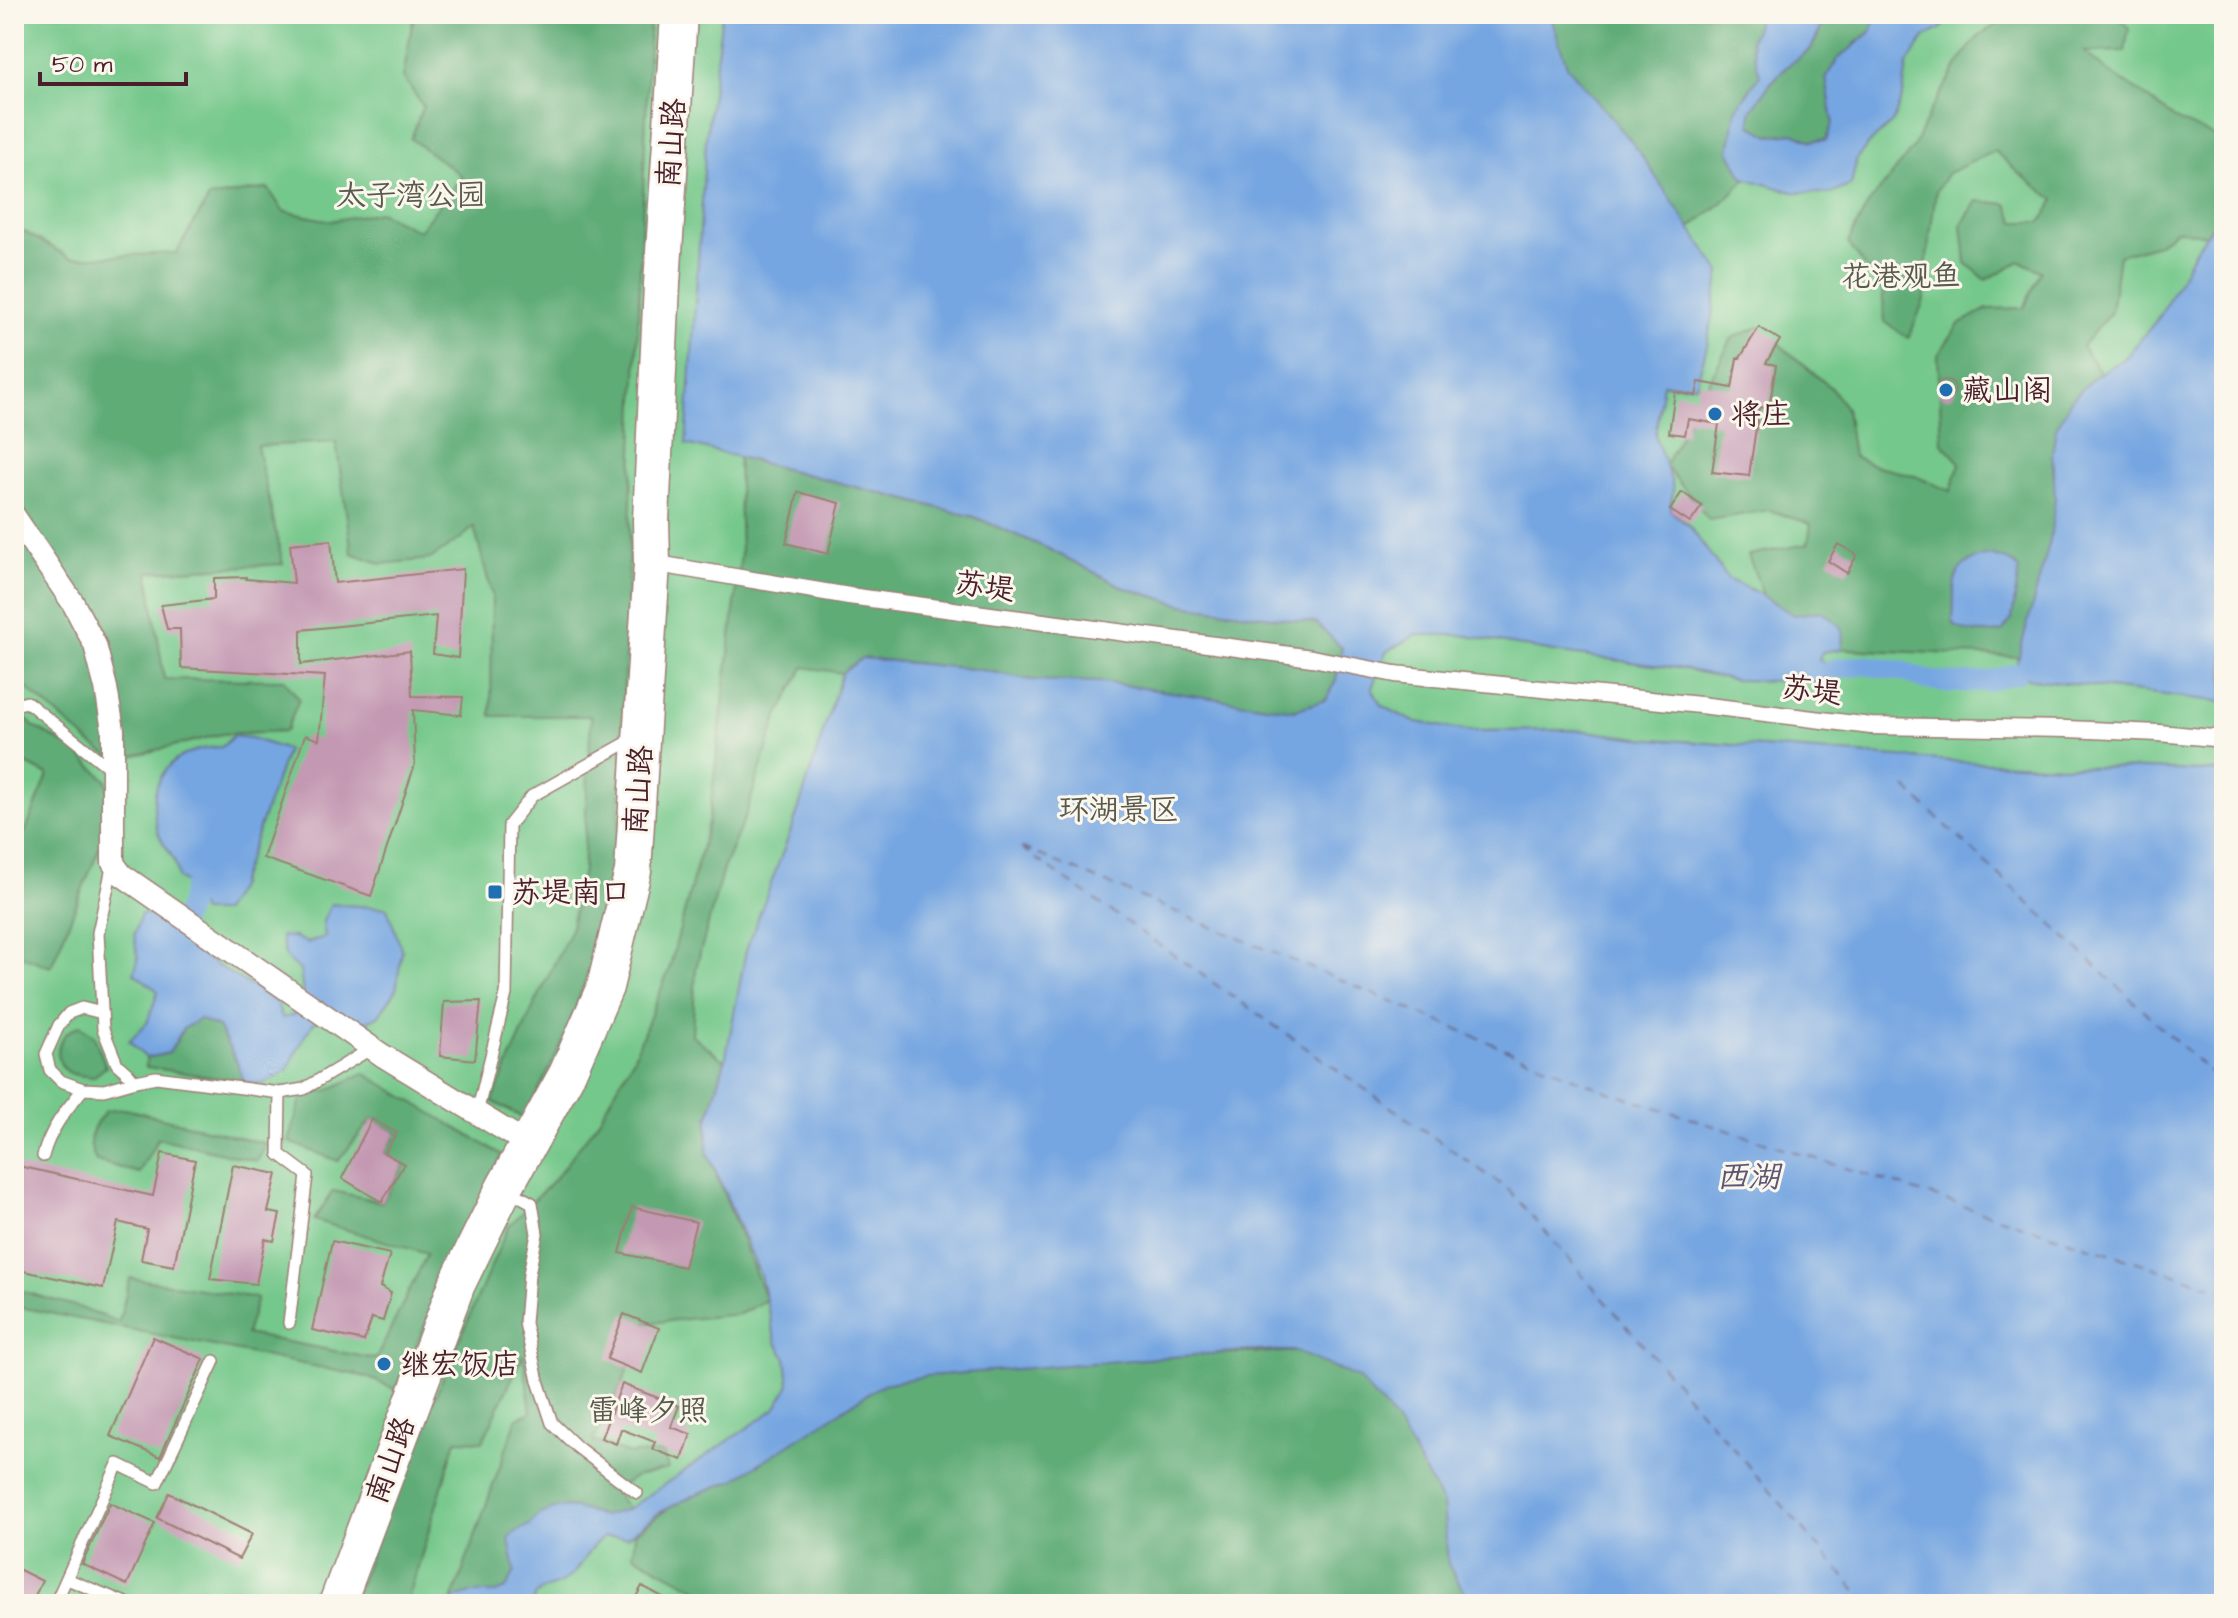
<svg xmlns="http://www.w3.org/2000/svg" width="2238" height="1618" font-family="'Architects Daughter','LXGW WenKai TC',sans-serif">
<style>
.green{fill:#74c88b;stroke:#5f745b;stroke-width:2}
.forest{fill:#5fac77;stroke:#546651;stroke-width:2}
.water{fill:#76a6e1;stroke:#606286;stroke-width:2}
.lines{fill:none;stroke-linecap:round;stroke-linejoin:round}
.canal{stroke:#76a6e1;stroke-width:20}
.ferry{stroke:#5c5574;stroke-width:2;stroke-dasharray:10 8;stroke-linecap:butt}
.building{fill:#c398b2}
.service-casing{stroke:#9e7e74;stroke-width:14}
.pedestrian-casing{stroke:#9e7e74;stroke-width:19}
.minor-casing{stroke:#9e7e74;stroke-width:25}
.primary-casing{stroke:#9e7e74;stroke-width:39}
.service{stroke:#fff;stroke-width:11}
.pedestrian{stroke:#fff;stroke-width:16}
.minor{stroke:#fff;stroke-width:22}
.primary{stroke:#fff;stroke-width:36}
.poi-dot{fill:#1f6fb2;stroke:#fbf7ec;stroke-width:3}
.labels{text-anchor:middle;stroke-width:6;stroke-linejoin:round;paint-order:stroke}
.street-label{font-size:30px;fill:#4a1f2b;stroke:#fbf7ec}
.park-label{font-size:30px;fill:#595a4d;stroke:#fbf7ec}
.poi-label{font-size:30px;fill:#4a1f2b;stroke:#fbf7ec;text-anchor:start}
.water-label{font-size:32px;font-style:italic;fill:#5c5574;stroke:#fbf7ec}
</style>
<rect width="100%" height="100%" fill="#fbf7ec"/>
<filter id="ink" filterUnits="userSpaceOnUse"><feTurbulence type="fractalNoise" baseFrequency=".0125" numOctaves="2"/><feDisplacementMap in="SourceGraphic" scale="16" xChannelSelector="R" yChannelSelector="G"/><feConvolveMatrix kernelMatrix="1 2 1 2 8 2 1 2 1" color-interpolation-filters="sRGB"/></filter>
<filter id="wash" filterUnits="userSpaceOnUse"><feTurbulence type="fractalNoise" baseFrequency=".006" numOctaves="4" result="noise"/><feDisplacementMap in="SourceGraphic" scale="32" xChannelSelector="R" yChannelSelector="G"/><feGaussianBlur stdDeviation="1.8" result="paint"/><feColorMatrix in="noise" values="0 0 0 0 0 0 0 0 0 0 0 0 0 0 0 0 0 1.4 0 .05"/><feComposite in="paint" operator="in"/></filter>
<g filter="url(#wash)">
<rect width="100%" height="100%" fill="#f2dcbd"/>
<path class="green" d="M 14,14 L 2224,14 L 2224,1604 L 14,1604 Z"/>
<path class="forest" d="M 418,14 L 650,14 L 618,841 L 603,931 L 567,1032 L 525,1119 L 492,1101 L 532,1010 L 570,931 L 583,870 L 591,716 L 491,716 L 492,595 L 474,527 L 460,539 L 430,559 L 382,564 L 352,553 L 336,442 L 257,446 L 283,564 L 148,572 L 164,679 L 284,680 L 299,699 L 286,731 L 222,734 L 116,760 L 90,743 L 14,677 L 14,546 L 43,542 L 14,496 L 14,226 L 71,258 L 176,253 L 209,198 L 268,188 L 283,211 L 330,221 L 380,212 L 419,231 L 462,176 L 411,139 L 423,106 L 403,77 L 413,20 Z
M 1542,14 L 1762,14 L 1772,76 L 1741,111 L 1763,161 L 1724,201 L 1680,236 L 1564,73 Z
M 1828,14 L 1877,14 L 1871,32 L 1855,44 L 1826,77 L 1833,122 L 1826,140 L 1812,141 L 1793,133 L 1770,136 L 1751,125 L 1751,111 L 1770,84 L 1787,66 L 1811,49 Z
M 2014,14 L 2115,14 L 2129,28 L 2125,51 L 2084,52 L 2112,74 L 2140,92 L 2175,119 L 2215,137 L 2224,114 L 2224,237 L 2216,237 L 2177,229 L 2158,244 L 2119,255 L 2111,312 L 2082,346 L 2108,383 L 2044,658 L 1823,648 L 1817,621 L 1768,608 L 1748,555 L 1808,544 L 1811,524 L 1769,510 L 1709,520 L 1665,465 L 1732,338 L 1759,327 L 1831,388 L 1846,408 L 1853,456 L 1873,465 L 1915,476 L 1951,491 L 1960,463 L 1942,443 L 1938,355 L 1959,324 L 1987,309 L 2024,308 L 2041,271 L 2020,261 L 1986,280 L 1966,263 L 1962,224 L 1977,201 L 2007,204 L 2015,222 L 2041,222 L 2055,200 L 2017,172 L 1995,151 L 1948,173 L 1936,191 L 1927,257 L 1925,297 L 1909,338 L 1885,322 L 1882,290 L 1848,243 L 1867,206 L 1913,148 L 1931,110 L 1965,53 L 1980,35 Z
M 738,457 L 975,517 L 1051,550 L 1123,587 L 1183,605 L 1316,623 L 1342,647 L 1336,680 L 1326,701 L 1294,710 L 1032,680 L 982,670 L 862,658 L 842,673 L 804,667 L 777,718 L 745,817 L 723,869 L 696,968 L 692,1035 L 725,1061 L 708,1119 L 707,1151 L 766,1300 L 740,1314 L 646,1323 L 622,1384 L 593,1441 L 629,1454 L 663,1453 L 668,1469 L 637,1476 L 613,1491 L 628,1509 L 505,1604 L 451,1604 L 517,1418 L 531,1412 L 523,1355 L 483,1441 L 456,1440 L 407,1604 L 352,1604 L 396,1487 L 508,1227 L 557,1176 L 597,1123 L 633,1059 L 669,970 L 709,819 L 741,553 Z
M 14,707 L 34,727 L 74,749 L 107,781 L 111,819 L 51,967 L 14,953 L 14,860 L 48,775 L 14,758 Z
M 199,1019 L 218,1027 L 237,1062 L 244,1082 L 146,1067 L 146,1058 L 169,1053 L 183,1029 Z
M 80,1025 L 94,1036 L 106,1067 L 93,1077 C 87,1076 79,1076 73,1074 C 57,1069 54,1049 64,1036 C 68,1031 74,1028 80,1025 Z
M 364,1073 L 502,1155 L 396,1390 L 367,1377 L 14,1306 L 14,1289 L 75,1306 L 119,1322 L 130,1278 L 257,1298 L 246,1334 L 376,1359 L 427,1254 L 314,1220 L 333,1191 L 382,1202 L 404,1165 L 384,1153 L 397,1133 L 372,1119 L 338,1161 L 289,1142 L 304,1089 L 327,1091 Z
M 125,1109 L 267,1144 L 257,1161 L 158,1138 L 139,1173 L 96,1161 C 85,1139 91,1129 106,1111 Z
M 1331,1351 L 1413,1410 L 1488,1604 L 713,1604 L 707,1594 L 633,1555 L 635,1533 L 720,1470 L 886,1361 Z"/>
<path class="water" d="M 722,14 L 1550,14 L 1567,66 L 1633,143 L 1720,272 L 1707,346 L 1696,385 L 1663,384 L 1655,436 L 1672,483 L 1673,491 L 1670,510 L 1689,526 L 1729,580 L 1756,592 L 1794,615 L 1821,611 C 1838,623 1847,626 1841,649 L 1822,652 L 1819,659 L 1833,669 L 1823,682 L 1734,680 L 1684,669 L 1553,652 L 1462,635 L 1416,635 L 1386,652 L 1372,688 L 1381,705 L 1412,721 L 1467,731 L 1578,730 L 1640,738 L 1967,762 L 2224,772 L 2224,1604 L 1471,1604 L 1448,1564 L 1443,1504 L 1396,1421 L 1358,1378 L 1295,1351 L 1248,1351 L 927,1376 L 883,1384 L 734,1480 L 697,1494 L 660,1512 L 627,1537 L 604,1537 L 594,1545 L 573,1574 L 561,1583 L 542,1590 L 535,1596 L 532,1604 L 449,1604 L 458,1597 L 471,1593 L 496,1593 L 506,1589 L 515,1571 L 509,1540 L 512,1534 L 529,1525 L 540,1514 L 559,1507 L 576,1508 L 603,1516 L 628,1509 L 775,1409 L 789,1386 L 786,1358 L 776,1342 L 760,1275 L 707,1151 L 708,1119 L 725,1061 L 746,950 L 797,814 L 842,673 L 862,658 L 982,670 L 1032,680 L 1102,682 L 1294,710 L 1326,700 L 1336,680 L 1342,648 L 1316,623 L 1183,605 L 1123,587 L 1051,550 L 975,517 L 686,444 L 706,139 Z
M 1758,14 L 1828,14 L 1811,49 L 1787,66 L 1770,84 L 1751,111 L 1751,125 L 1770,136 L 1793,133 L 1812,141 L 1826,140 L 1833,122 L 1826,77 L 1838,59 L 1871,32 L 1877,14 L 1950,14 L 1942,28 L 1925,37 L 1907,64 L 1903,95 L 1892,123 L 1875,138 L 1857,158 L 1851,185 L 1831,194 L 1793,192 L 1744,178 L 1729,151 L 1736,110 L 1760,75 L 1750,40 L 1756,27 Z
M 2224,212 L 2224,702 L 2024,678 L 2017,673 L 2017,662 L 2050,540 L 2055,498 L 2052,453 L 2056,428 L 2071,400 L 2094,377 L 2126,357 L 2160,316 L 2199,243 Z
M 1989,555 C 2001,558 2012,559 2019,570 L 2012,619 L 2002,632 C 1988,634 1968,634 1955,626 L 1953,621 C 1956,584 1946,564 1989,555 Z
M 233,736 L 251,738 L 287,750 L 238,887 L 223,912 L 202,912 L 193,888 L 178,878 C 177,853 161,848 157,828 C 145,778 172,748 222,747 Z
M 331,904 L 387,908 L 402,951 L 396,991 L 378,1016 L 350,1029 L 327,1014 L 314,1023 L 305,1035 L 287,1071 L 263,1084 L 244,1082 L 237,1062 L 218,1027 L 199,1019 L 183,1029 L 169,1053 L 146,1058 L 129,1041 L 147,1023 L 158,991 L 134,973 L 138,960 L 134,935 L 141,914 C 156,913 168,915 180,924 L 202,956 L 277,1002 L 282,1018 L 294,1015 L 303,993 L 300,970 C 285,960 283,953 281,936 L 294,937 L 307,943 L 325,937 L 323,921 Z"/>
<g class="lines">
<path class="canal" d="M 1833,669 L 1864,665 L 1905,672 L 1926,680 L 1954,683 L 1988,681 L 2017,673
M 180,924 L 189,907 L 193,888"/>
<path class="ferry" d="M 1906,788 L 2224,1086
M 1868,1604 L 1509,1190 L 1018,846 L 1606,1091 L 2224,1290"/>
</g>
<g id="blocks">
<path class="building" d="M 1759,327 L 1780,340 L 1766,363 L 1776,365 L 1769,409 L 1759,407 L 1749,476 L 1712,472 L 1719,424 L 1688,419 L 1685,435 L 1669,433 L 1675,392 L 1696,396 L 1699,382 L 1732,388 L 1737,358 L 1740,358 Z
M1937 389a9 9 0 1 1 18 0a9 9 0 1 1-18 0Z
M 798,492 L 840,503 L 828,554 L 786,543 Z
M 1682,492 L 1702,506 L 1690,523 L 1670,510 Z
M 331,540 L 335,583 L 463,569 L 458,658 L 433,654 L 436,616 L 301,630 L 301,664 L 410,651 L 412,696 L 463,697 L 461,715 L 413,710 L 415,764 L 371,896 L 263,858 L 305,735 L 319,740 L 325,676 L 181,668 L 180,629 L 167,629 L 161,605 L 214,599 L 214,578 L 246,577 L 246,579 L 294,583 L 290,544 Z
M 1838,544 L 1857,555 L 1847,573 L 1828,561 Z
M 481,1001 L 475,1060 L 440,1056 L 444,1002 Z
M 372,1119 L 397,1133 L 384,1153 L 404,1164 L 382,1202 L 342,1178 Z
M 162,1153 L 195,1160 L 174,1266 L 141,1260 L 147,1229 L 118,1222 L 103,1288 L 14,1269 L 14,1165 L 153,1196 Z
M 233,1165 L 277,1174 L 268,1212 L 280,1214 L 274,1241 L 265,1239 L 256,1284 L 210,1279 Z
M 632,1207 L 696,1222 L 684,1267 L 620,1253 Z
M 332,1241 L 390,1254 L 380,1287 L 391,1293 L 383,1321 L 372,1318 L 364,1341 L 312,1330 Z
M 624,1314 L 659,1328 L 642,1373 L 607,1359 Z
M 153,1337 L 204,1359 L 160,1457 L 110,1436 Z
M 622,1384 L 679,1406 L 671,1427 L 691,1434 L 682,1460 L 652,1449 L 655,1442 L 621,1429 L 616,1444 L 601,1438 Z
M 169,1493 L 252,1534 L 239,1559 L 157,1518 Z
M 110,1503 L 155,1523 L 127,1585 L 82,1564 Z
M 14,1567 L 42,1581 L 31,1604 L 14,1604 Z
M 642,1586 L 676,1604 L 632,1604 Z"/>
</g>
</g>
<g filter="url(#ink)">
<use href="#blocks" fill-opacity="0" stroke="#9e7e74" stroke-width="2"/>
<g class="lines">
<defs>
<path id="service" d="M 14,705 L 27,702 L 112,770
M 113,863 L 98,933 L 103,1029 L 117,1064 L 136,1081 L 156,1077 L 280,1093 L 304,1089 L 372,1048
M 102,1013 L 82,1008 L 69,1013 L 59,1025 L 46,1054 L 50,1070 L 61,1081 L 83,1089 L 104,1090 L 136,1081
M 280,1093 L 279,1154 L 307,1175 L 289,1323
M 477,1113 L 506,994 L 509,825 L 532,796 L 628,742 L 637,741
M 43,1156 C 50,1129 66,1110 83,1089
M 508,1190 L 532,1203 L 537,1234 L 529,1274 L 525,1323 L 538,1381 L 552,1423 L 577,1447 L 637,1493
M 67,1579 L 128,1604
M 55,1604 L 118,1464 L 157,1483 L 214,1361"/>
<path id="pedestrian" d="M 652,563 L 849,596 L 1312,658 L 1395,674 L 1700,705 L 1871,726 L 2067,729 L 2159,733 L 2224,739"/>
<path id="minor" d="M 14,516 L 73,603 L 95,645 L 106,688 L 113,730 L 113,863 L 122,875 L 382,1055 L 528,1144"/>
<path id="primary" d="M 337,1604 L 457,1284 L 504,1188 L 567,1074 L 605,987 L 633,871 L 652,563 L 651,520 L 662,284 L 679,14"/>
</defs>
<use href="#service" class="service-casing"/>
<use href="#pedestrian" class="pedestrian-casing"/>
<use href="#minor" class="minor-casing"/>
<use href="#primary" class="primary-casing"/>
<use href="#service" class="service"/>
<use href="#pedestrian" class="pedestrian"/>
<use href="#minor" class="minor"/>
<use href="#primary" class="primary"/>
</g>
</g>
<g class="poi-dot">
<circle cx="1946" cy="390" r="8"/>
<circle cx="1715" cy="414" r="8"/>
<rect x="487" y="884" width="16" height="16" rx="4"/>
<circle cx="384" cy="1364" r="8"/>
</g>
<g class="labels">
<g class="street-label">
<text transform="translate(671 143) rotate(-86)" y="10">南山路</text>
<text transform="translate(985 586) rotate(8)" y="10">苏堤</text>
<text transform="translate(1812 690) rotate(7)" y="10">苏堤</text>
<text transform="translate(638 790) rotate(-86)" y="10">南山路</text>
<text transform="translate(390 1460) rotate(-70)" y="10">南山路</text>
</g>
<g class="park-label">
<text x="411" y="205">太子湾公园</text>
<text x="1901" y="286">花港观鱼</text>
<text x="1119" y="819">环湖景区</text>
<text x="648" y="1420">雷峰夕照</text>
</g>
<g class="poi-label">
<text x="1962" y="400">藏山阁</text>
<text x="1731" y="424">将庄</text>
<text x="511" y="902">苏堤南口</text>
<text x="400" y="1374">继宏饭店</text>
</g>
<g class="water-label">
<text x="1748" y="1187">西湖</text>
</g>
</g>
<rect width="2238" height="1618" fill="none" stroke="#fbf7ec" stroke-width="48"/>
<path d="M40 72v12h146v-12" fill="none" stroke="#4a1f2b" stroke-width="4"/>
<text x="52" y="72" font-size="24" fill="#4a1f2b" stroke="#fbf7ec" stroke-width="6" paint-order="stroke">50 m</text>
</svg>
